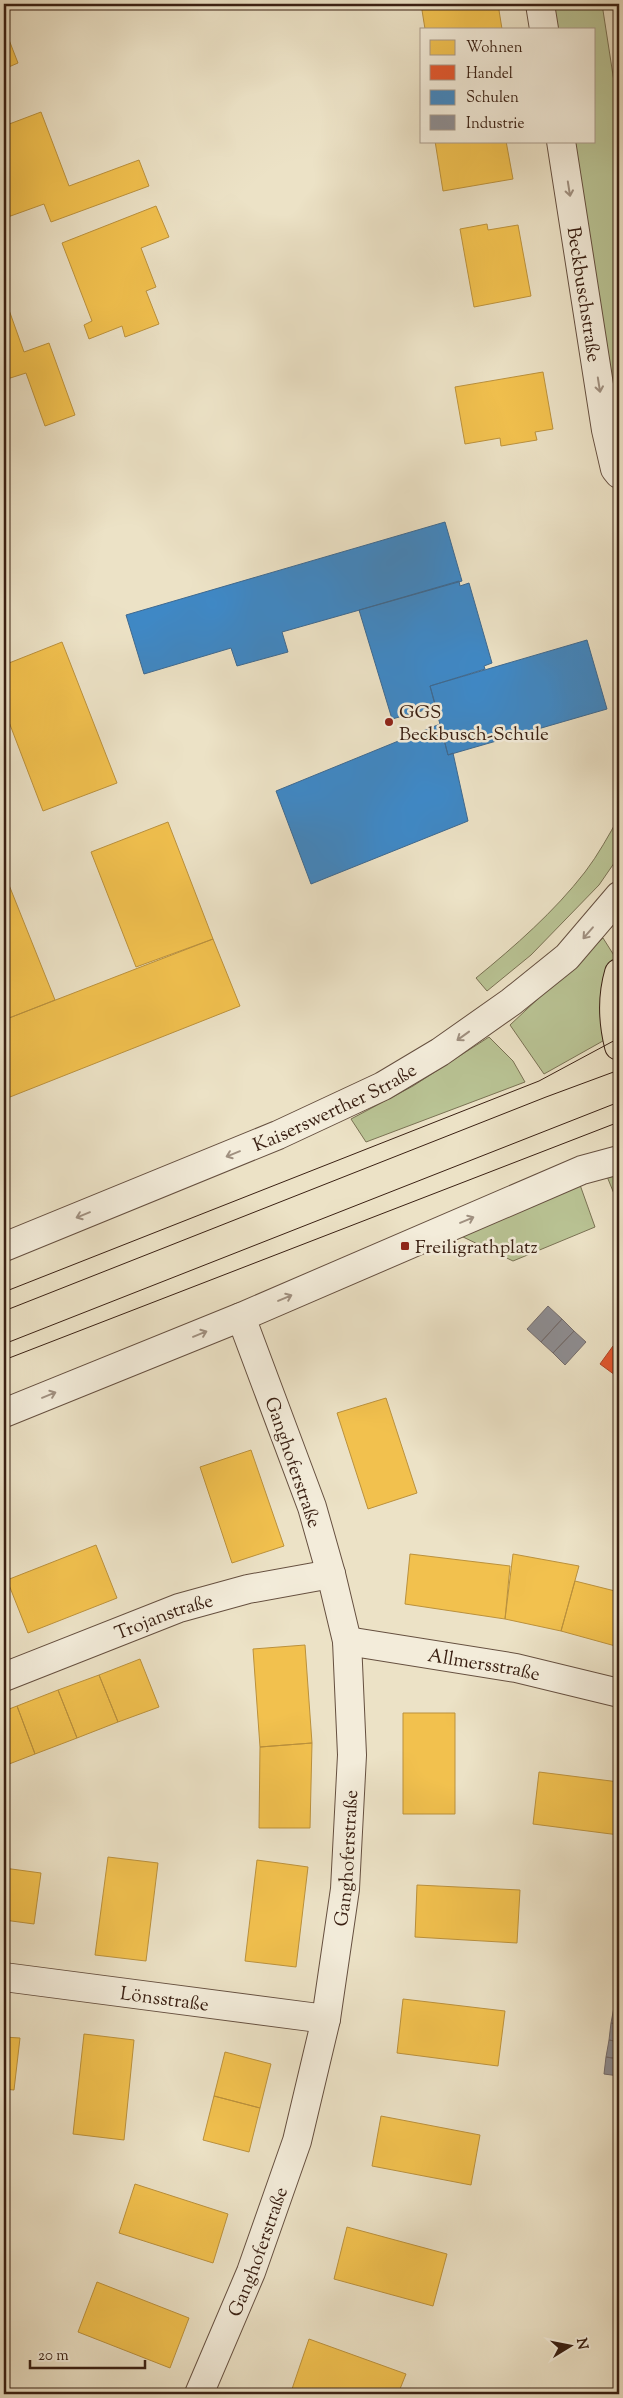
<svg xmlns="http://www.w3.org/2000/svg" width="623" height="2398" font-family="'Sorts Mill Goudy',serif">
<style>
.green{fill:#b9c394;stroke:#7a7254}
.homes{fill:#f2c14e;stroke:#bb913c}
.shops{fill:#e4572e;stroke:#b14626}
.schools{fill:#3f88c5;stroke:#3e6990}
.industry{fill:#8d8d92;stroke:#746c6c}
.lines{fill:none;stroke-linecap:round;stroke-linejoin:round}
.minor-casing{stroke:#665040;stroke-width:30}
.major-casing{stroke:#3a2013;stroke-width:30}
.minor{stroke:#f3ecda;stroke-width:28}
.major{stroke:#ece2c6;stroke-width:28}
.tram{stroke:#3a2013;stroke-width:1}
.oneway{stroke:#a09080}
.poi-dot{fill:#8f2418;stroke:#f3ecda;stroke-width:2}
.labels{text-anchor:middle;stroke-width:5;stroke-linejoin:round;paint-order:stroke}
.street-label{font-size:19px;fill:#3a2013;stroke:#f3ecda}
.poi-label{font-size:19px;fill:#3a2013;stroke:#f3ecda;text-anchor:start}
</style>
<rect width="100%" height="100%" fill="#ece2c6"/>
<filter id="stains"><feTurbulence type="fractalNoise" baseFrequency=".004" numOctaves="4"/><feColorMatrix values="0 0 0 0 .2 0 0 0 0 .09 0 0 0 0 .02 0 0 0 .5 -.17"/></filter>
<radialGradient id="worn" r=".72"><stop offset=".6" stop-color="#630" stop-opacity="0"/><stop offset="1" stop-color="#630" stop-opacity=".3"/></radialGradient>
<path class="green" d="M 548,4 L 602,4 L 619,114 L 619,453 L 569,141 L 594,141 L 594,29 L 552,29 Z
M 619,817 L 619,856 L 599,885 L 531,955 L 487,991 L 476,978 C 515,946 554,912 585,872 C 598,855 609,835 619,817 Z
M 603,938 L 615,957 L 611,978 L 610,1037 L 544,1074 L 510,1025 Z
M 489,1037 L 513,1061 L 525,1082 L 366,1142 L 351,1119 L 413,1086 Z
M 619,1169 L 619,1206 L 606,1174 Z
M 579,1182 L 595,1227 L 513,1261 L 461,1236 Z"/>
<path class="homes" d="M 421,4 L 498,4 L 502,29 L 425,29 Z
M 4,27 L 18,63 L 4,69 Z
M 41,112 L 69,186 L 139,160 L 149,186 L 51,222 L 44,204 L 5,218 L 4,126 Z
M 435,141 L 506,141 L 513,179 L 443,191 Z
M 156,206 L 169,237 L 141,248 L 156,287 L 146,291 L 159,324 L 125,337 L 122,326 L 89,339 L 84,325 L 92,321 L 62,243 Z
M 487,224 L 488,230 L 518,225 L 531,296 L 474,307 L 460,229 Z
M 9,310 L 24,352 L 49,343 L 75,415 L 45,426 L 26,373 L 4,380 L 4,312 Z
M 543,372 L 553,429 L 535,432 L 537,440 L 501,446 L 500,438 L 465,444 L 455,387 Z
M 62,642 L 117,783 L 43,811 L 4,709 L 4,665 Z
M 168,822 L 213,939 L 136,967 L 91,852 Z
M 9,885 L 55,1000 L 4,1020 L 4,887 Z
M 213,939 L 240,1006 L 10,1097 L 4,1081 L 4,1020 Z
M 386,1398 L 417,1493 L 368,1509 L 337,1413 Z
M 251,1450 L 284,1546 L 232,1563 L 200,1467 Z
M 96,1545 L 117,1598 L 28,1633 L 7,1580 Z
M 410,1554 L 510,1566 L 505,1619 L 405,1604 Z
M 513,1554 L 579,1566 L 561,1631 L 505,1619 Z
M 575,1581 L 619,1592 L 619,1647 L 561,1631 Z
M 305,1645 L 312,1743 L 260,1747 L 253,1649 Z
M 140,1659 L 159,1707 L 118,1722 L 99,1675 Z
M 99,1675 L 118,1722 L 77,1738 L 58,1690 Z
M 58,1690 L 77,1738 L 35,1754 L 17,1706 Z
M 17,1706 L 35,1754 L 4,1766 L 4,1711 Z
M 403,1713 L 455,1713 L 455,1814 L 403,1814 Z
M 312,1743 L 310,1828 L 259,1828 L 260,1747 Z
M 539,1772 L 619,1782 L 619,1835 L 533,1824 Z
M 108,1857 L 158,1863 L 146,1961 L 95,1955 Z
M 257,1860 L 308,1867 L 296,1967 L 245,1961 Z
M 4,1868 L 41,1873 L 34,1924 L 4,1920 Z
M 417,1885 L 520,1890 L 517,1943 L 415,1937 Z
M 403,1999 L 505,2011 L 498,2066 L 397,2053 Z
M 84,2034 L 134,2040 L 124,2140 L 73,2134 Z
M 4,2037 L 20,2038 L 14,2090 L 4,2089 Z
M 225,2052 L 271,2064 L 260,2108 L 214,2096 Z
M 214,2096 L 260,2108 L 249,2152 L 203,2140 Z
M 381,2116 L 480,2135 L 471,2185 L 372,2166 Z
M 135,2184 L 228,2214 L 213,2263 L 119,2233 Z
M 347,2227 L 447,2254 L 433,2306 L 334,2279 Z
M 97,2282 L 189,2318 L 170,2368 L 78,2332 Z
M 309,2339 L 406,2374 L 398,2394 L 306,2394 L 292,2389 Z"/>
<path class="shops" d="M 613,1346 L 619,1350 L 619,1378 L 600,1364 Z"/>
<path class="schools" d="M 445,522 L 462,581 L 282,632 L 288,652 L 237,666 L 231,648 L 144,674 L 126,615 Z
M 459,581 L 460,586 L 469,583 L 492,663 L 484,666 L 485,669 L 430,686 L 436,707 L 392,719 L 359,610 Z
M 587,640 L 607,709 L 448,755 L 430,686 Z
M 440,724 L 448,755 L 453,753 L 468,821 L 311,884 L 276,791 Z"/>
<path class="industry" d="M 548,1306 L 562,1319 L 541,1342 L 527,1329 Z
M 562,1319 L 574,1331 L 553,1353 L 541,1342 Z
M 574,1331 L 586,1342 L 565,1365 L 553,1353 Z
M 619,1973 L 619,1990 L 616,1990 Z
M 616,1990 L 619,1990 L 619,2007 L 614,2007 Z
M 614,2007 L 619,2007 L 619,2025 L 611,2023 Z
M 611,2023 L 619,2025 L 619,2042 L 609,2040 Z
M 609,2040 L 619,2042 L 619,2059 L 606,2057 Z
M 606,2057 L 619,2059 L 619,2076 L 604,2074 Z"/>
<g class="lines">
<defs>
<g id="minor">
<path d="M 540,4 L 544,29"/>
<path id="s1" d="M 561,141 L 606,430 L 615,469 L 619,474"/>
<path id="s2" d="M 4,1247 L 278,1135 L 383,1086 L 440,1052 L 511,1002 L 567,957 L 619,896"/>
<path d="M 4,1413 L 241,1317 L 582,1170 L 619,1160"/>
<path id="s3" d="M 347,1641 L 516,1668 L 619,1693"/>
<path id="s4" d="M 4,1677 L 179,1608 L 248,1589 L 331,1574"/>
<path id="s5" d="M 4,1977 L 326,2019"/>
<path id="s6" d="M 199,2394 L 251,2272 L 297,2141 L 326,2019 L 345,1889 L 352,1755 L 347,1641 L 331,1574 L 312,1507 L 241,1317"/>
</g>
<path id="major" d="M 619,973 C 612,997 613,1022 619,1046"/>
</defs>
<use href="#minor" class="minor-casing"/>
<use href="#major" class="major-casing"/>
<use href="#minor" class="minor"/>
<use href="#major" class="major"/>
<path class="tram" d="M 4,1292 L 539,1081 L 619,1038
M 4,1311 L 546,1097 L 619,1070
M 4,1344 L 619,1102
M 4,1360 L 619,1122"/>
</g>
<defs><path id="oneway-shaft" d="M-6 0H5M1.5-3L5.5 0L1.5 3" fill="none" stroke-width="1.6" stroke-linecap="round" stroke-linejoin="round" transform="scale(1.25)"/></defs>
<g class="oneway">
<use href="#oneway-shaft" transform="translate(569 189) rotate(81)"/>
<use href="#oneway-shaft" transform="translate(599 385) rotate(81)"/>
<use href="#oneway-shaft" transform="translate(588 933) rotate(131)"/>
<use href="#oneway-shaft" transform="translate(463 1036) rotate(144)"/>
<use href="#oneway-shaft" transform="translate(233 1154) rotate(158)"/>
<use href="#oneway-shaft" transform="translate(83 1215) rotate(158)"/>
<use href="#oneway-shaft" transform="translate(467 1220) rotate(-23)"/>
<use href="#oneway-shaft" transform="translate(285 1298) rotate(-23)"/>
<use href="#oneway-shaft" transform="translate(200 1334) rotate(-22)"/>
<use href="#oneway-shaft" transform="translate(49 1395) rotate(-22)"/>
</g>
<g class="poi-dot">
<circle cx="389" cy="722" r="5"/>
<rect x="400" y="1241" width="10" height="10" rx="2.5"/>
</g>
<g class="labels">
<g class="street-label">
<text dy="7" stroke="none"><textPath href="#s1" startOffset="155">Beckbuschstraße</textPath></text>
<text dy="7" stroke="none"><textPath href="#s2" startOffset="359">Kaiserswerther Straße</textPath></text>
<text transform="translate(294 1462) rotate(71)" y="7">Ganghoferstraße</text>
<text dy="7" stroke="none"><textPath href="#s4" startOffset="171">Trojanstraße</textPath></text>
<text dy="7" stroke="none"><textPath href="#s3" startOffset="139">Allmersstraße</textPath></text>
<text dy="7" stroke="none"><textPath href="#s6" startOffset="559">Ganghoferstraße</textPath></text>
<text dy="7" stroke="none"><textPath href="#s5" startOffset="162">Lönsstraße</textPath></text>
<text dy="7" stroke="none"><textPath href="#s6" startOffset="154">Ganghoferstraße</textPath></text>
</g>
<g class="poi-label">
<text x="399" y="718">GGS<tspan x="399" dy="22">Beckbusch-Schule</tspan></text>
<text x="415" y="1253">Freiligrathplatz</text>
</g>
</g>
<rect width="623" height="2398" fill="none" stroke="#ece2c6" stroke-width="20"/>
<rect x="5" y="5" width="613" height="2388" fill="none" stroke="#3a2013" stroke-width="2.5"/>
<rect x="10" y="10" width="603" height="2378" fill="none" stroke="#3a2013"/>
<rect x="420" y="28" width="175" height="115" fill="#f3ecda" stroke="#a99a8a"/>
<rect x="430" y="40" width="25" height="15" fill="#f2c14e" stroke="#a99a8a"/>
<text x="466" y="52" font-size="15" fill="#3a2013">Wohnen</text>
<rect x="430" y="65" width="25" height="15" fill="#e4572e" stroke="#a99a8a"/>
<text x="466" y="78" font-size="15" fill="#3a2013">Handel</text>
<rect x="430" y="90" width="25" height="15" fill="#3f88c5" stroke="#a99a8a"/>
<text x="466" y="102" font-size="15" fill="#3a2013">Schulen</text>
<rect x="430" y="115" width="25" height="15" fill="#8d8d92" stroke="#a99a8a"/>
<text x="466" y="128" font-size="15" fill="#3a2013">Industrie</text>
<g transform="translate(570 2346) rotate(80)" stroke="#f3ecda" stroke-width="4" paint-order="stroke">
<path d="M0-4L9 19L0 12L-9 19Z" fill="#3a2013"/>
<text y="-8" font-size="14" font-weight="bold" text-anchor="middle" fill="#3a2013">N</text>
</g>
<path d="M30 2360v8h115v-8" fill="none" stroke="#3a2013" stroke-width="2.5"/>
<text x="38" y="2360" font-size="15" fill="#3a2013" stroke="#f3ecda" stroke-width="4" paint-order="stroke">20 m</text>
<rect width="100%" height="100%" filter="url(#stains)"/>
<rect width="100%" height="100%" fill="url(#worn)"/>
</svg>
